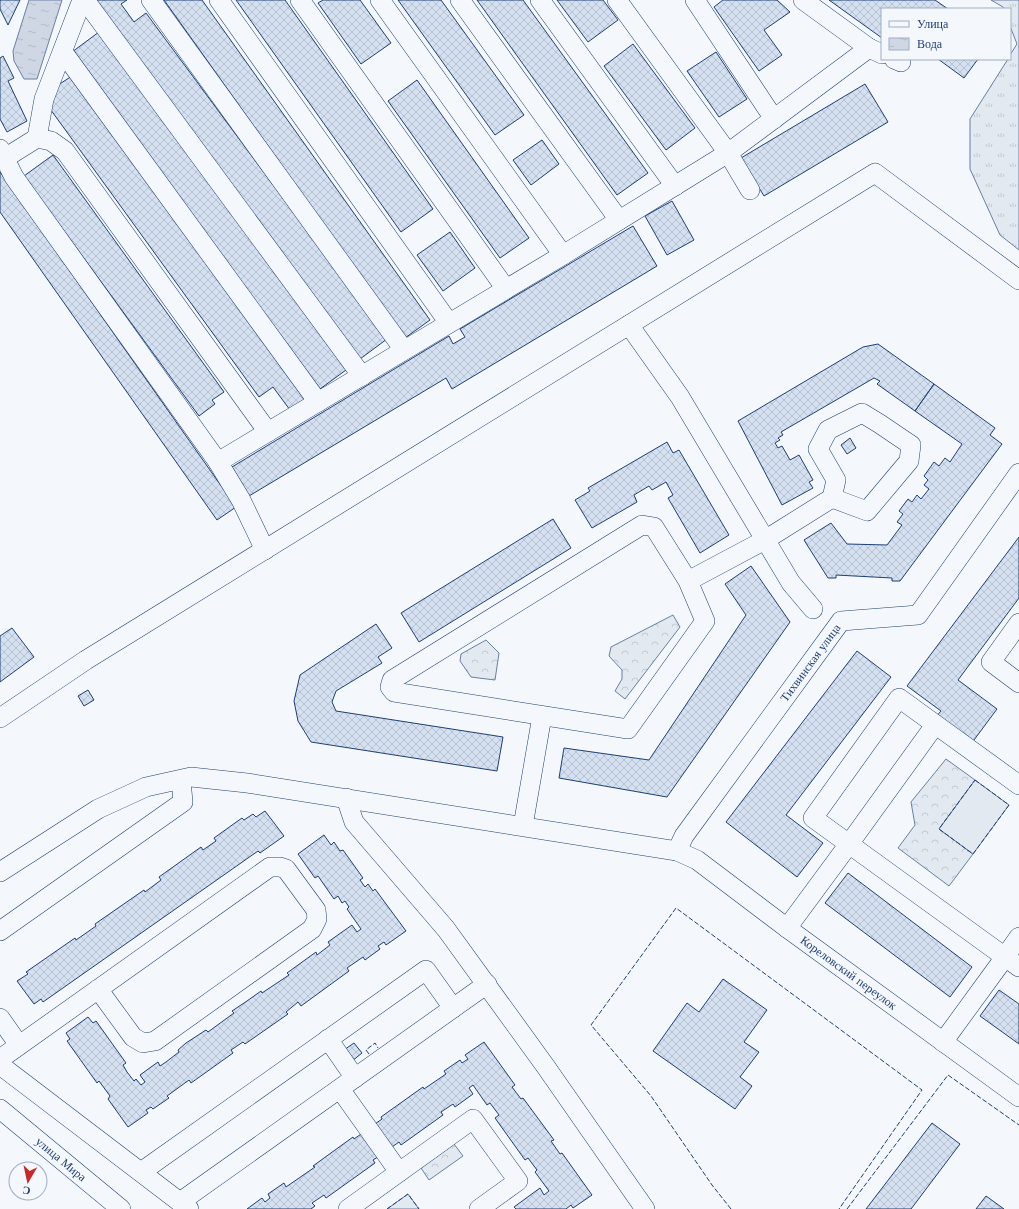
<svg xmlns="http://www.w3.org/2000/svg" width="1019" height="1209" font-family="'Libre Baskerville',serif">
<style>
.grass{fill:url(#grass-tufts);stroke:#687fa3}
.forest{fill:url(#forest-crowns);stroke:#687fa3}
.pitch{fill:#e3e9f0;stroke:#687fa3}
.water{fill:url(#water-ripples);stroke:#687fa3}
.building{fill:url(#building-cross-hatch);stroke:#1d3f73}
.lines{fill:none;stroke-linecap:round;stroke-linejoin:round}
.minor-casing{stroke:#1d3f73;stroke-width:20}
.minor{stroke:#f4f7fb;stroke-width:19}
.fence{stroke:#1d3f73;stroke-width:1;stroke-dasharray:5 2;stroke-linecap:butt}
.labels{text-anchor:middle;stroke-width:3;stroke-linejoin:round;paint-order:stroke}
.street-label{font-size:12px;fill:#1d3f73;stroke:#f4f7fb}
</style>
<defs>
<pattern id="grass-tufts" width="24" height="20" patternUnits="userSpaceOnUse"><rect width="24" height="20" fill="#e3e9f0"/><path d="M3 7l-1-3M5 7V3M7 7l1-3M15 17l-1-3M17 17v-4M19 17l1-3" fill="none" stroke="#c2c9d1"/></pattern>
<pattern id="forest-crowns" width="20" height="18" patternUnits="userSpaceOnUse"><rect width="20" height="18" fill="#e3e9f0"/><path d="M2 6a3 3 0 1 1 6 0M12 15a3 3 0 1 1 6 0" fill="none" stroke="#c2c9d1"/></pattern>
<pattern id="water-ripples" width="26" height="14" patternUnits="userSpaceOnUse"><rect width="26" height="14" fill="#cfd7e4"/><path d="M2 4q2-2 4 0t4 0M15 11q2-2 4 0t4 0" fill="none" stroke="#b1bac7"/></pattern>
<pattern id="building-cross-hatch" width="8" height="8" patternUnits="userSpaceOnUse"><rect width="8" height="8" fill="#d5e0f0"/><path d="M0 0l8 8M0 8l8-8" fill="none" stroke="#b6c1d1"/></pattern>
</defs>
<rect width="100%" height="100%" fill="#f4f7fb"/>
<path class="grass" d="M 991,0 L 1019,0 L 1019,250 L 1000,235 L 970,169 L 970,119 L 1008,59 L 1010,59 L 1010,55 L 1017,44 L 1010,26 L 1010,9 L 1004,9 L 1003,7 Z"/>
<path class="forest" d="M 673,615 L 680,627 L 625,699 L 615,691 L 622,679 L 622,670 L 609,656 L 611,647 Z
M 486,640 L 499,653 L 495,680 L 471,677 L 460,661 L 461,654 Z
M 946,759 L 975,780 L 939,829 L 973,854 L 949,886 L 898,848 L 915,825 L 911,802 Z
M 454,1144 L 463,1156 L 429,1180 L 421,1168 Z"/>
<path class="pitch" d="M 975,780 L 1009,805 L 973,854 L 939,829 Z
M 408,1194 L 419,1209 L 387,1209 Z"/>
<path class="water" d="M 29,0 L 62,0 L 37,79 L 24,79 L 14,61 L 13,51 Z"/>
<path class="building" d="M 0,0 L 20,0 L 8,25 L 0,9 Z
M 96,0 L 127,0 L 121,4 L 134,22 L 146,13 L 387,339 L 360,359 Z
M 164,0 L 202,0 L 430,320 L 405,338 Z
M 236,0 L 285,0 L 433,209 L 401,232 Z
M 323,0 L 360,0 L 391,43 L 361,64 L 318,3 Z
M 398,0 L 441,0 L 524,115 L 495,135 Z
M 477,0 L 523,0 L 648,173 L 617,195 Z
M 557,0 L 603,0 L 618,20 L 588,42 Z
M 723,0 L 777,0 L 790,12 L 764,30 L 782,55 L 759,71 L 714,7 Z
M 829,0 L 935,0 L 948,9 L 882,9 L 882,38 Z
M 99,32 L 346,370 L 320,389 L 72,52 Z
M 633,44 L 695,128 L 666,150 L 604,66 Z
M 716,52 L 747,99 L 719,117 L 687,71 Z
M 3,56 L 14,78 L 8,81 L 27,121 L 7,132 L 0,119 L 0,58 Z
M 938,59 L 978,59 L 964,78 Z
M 72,76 L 305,399 L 290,410 L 273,387 L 259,397 L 48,106 L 55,87 Z
M 417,80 L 529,238 L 500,258 L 388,101 Z
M 865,84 L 888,122 L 764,196 L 741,158 Z
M 542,140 L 559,164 L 531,185 L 513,160 Z
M 53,155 L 224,392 L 212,400 L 215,404 L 199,416 L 24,176 Z
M 0,172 L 236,507 L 217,520 L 0,212 Z
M 672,201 L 694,240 L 667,255 L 645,216 Z
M 633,226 L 657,266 L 452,389 L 446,378 L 249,496 L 232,467 L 449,336 L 453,344 L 465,337 L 460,329 Z
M 450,232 L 475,268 L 443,291 L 417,255 Z
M 878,344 L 934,384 L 915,411 L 877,384 L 880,381 L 874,378 L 781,432 L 783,435 L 778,438 L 780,440 L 775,443 L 778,448 L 782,446 L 790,460 L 799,455 L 813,480 L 809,482 L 813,488 L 782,505 L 738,421 L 863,347 Z
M 934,384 L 995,428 L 990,435 L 1002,444 L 900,581 L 892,581 L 892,578 L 836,575 L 836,578 L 828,578 L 804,540 L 831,523 L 847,544 L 887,545 L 902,525 L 897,522 L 903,514 L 899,511 L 908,499 L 912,502 L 917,495 L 921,499 L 929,489 L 924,485 L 928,480 L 924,476 L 934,462 L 939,466 L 945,458 L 950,462 L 962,444 L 915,411 Z
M 850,438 L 856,448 L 847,454 L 841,445 Z
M 667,442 L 673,453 L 679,450 L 729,535 L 700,553 L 668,498 L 673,495 L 666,482 L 652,490 L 649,486 L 634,495 L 637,502 L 592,528 L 575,500 L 590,491 L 588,488 Z
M 553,519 L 571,548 L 419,642 L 401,613 Z
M 1019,537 L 1019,598 L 958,680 L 997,709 L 971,744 L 935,718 L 941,711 L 907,686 Z
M 751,566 L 790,622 L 667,797 L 559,778 L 564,748 L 649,760 L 746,615 L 725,584 Z
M 376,624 L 392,648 L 378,657 L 382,663 L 336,691 L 332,702 L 336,711 L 503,737 L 497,771 L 311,742 L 298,721 L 294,701 L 300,675 Z
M 12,628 L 34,657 L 0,682 L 0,636 Z
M 857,651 L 891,677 L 786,815 L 823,843 L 797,877 L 726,822 Z
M 88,690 L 94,700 L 84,706 L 78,696 Z
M 265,811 L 284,836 L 260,853 L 258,851 L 43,1002 L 41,999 L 34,1004 L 17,981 L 28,974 L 26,972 L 75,938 L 76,940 L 89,931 L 96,926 L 95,924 L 144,890 L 145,892 L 161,880 L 159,877 L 201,847 L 203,850 L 216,841 L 214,838 L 242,818 L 244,820 L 253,814 L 256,817 Z
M 324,835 L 331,845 L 334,842 L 340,851 L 343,850 L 363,878 L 360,880 L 365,887 L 368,884 L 373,891 L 375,889 L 406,931 L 386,945 L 384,942 L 378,946 L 380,949 L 365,960 L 363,957 L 347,968 L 349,971 L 301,1006 L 298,1002 L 286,1012 L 288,1014 L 245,1044 L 243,1042 L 231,1050 L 233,1053 L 191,1083 L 189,1080 L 167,1096 L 169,1098 L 153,1109 L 151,1107 L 146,1110 L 148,1113 L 128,1127 L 108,1099 L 110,1096 L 99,1081 L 97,1083 L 67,1041 L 70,1039 L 66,1033 L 88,1017 L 93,1023 L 96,1021 L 126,1063 L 123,1065 L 127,1072 L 134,1081 L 136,1079 L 141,1085 L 145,1082 L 140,1075 L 158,1062 L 160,1066 L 166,1062 L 179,1052 L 178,1050 L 186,1043 L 206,1030 L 208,1032 L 234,1013 L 232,1011 L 247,1001 L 261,991 L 262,993 L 289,975 L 287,973 L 316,952 L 317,955 L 330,945 L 328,942 L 352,925 L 357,932 L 361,929 L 347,909 L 349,907 L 345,901 L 342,903 L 338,896 L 334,899 L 318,876 L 315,878 L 298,854 Z
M 848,873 L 972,967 L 950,997 L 825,903 Z
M 723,979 L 767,1010 L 744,1042 L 759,1052 L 740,1077 L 752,1086 L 735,1109 L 653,1051 L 687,1003 L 699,1012 Z
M 999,990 L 1019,1004 L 1019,1044 L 980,1016 Z
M 484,1042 L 515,1085 L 512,1087 L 521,1099 L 523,1098 L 554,1140 L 551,1141 L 560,1154 L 562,1153 L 592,1195 L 573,1208 L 571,1205 L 566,1209 L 516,1209 L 514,1207 L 540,1188 L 544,1195 L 549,1191 L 535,1172 L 537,1170 L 528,1158 L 525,1160 L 495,1118 L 499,1115 L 490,1103 L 487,1105 L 473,1085 L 469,1088 L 473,1094 L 455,1107 L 453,1104 L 441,1112 L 443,1115 L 401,1145 L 399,1142 L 392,1147 L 375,1124 L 382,1119 L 381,1117 L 423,1087 L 424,1089 L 446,1074 L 444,1071 L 460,1060 L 462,1063 L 468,1059 L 465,1055 Z
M 354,1043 L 362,1053 L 352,1061 L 344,1050 Z
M 932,1123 L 960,1144 L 911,1209 L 866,1209 Z
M 364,1132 L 381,1155 L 373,1160 L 375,1163 L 326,1198 L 324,1195 L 312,1203 L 315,1206 L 311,1209 L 247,1209 L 262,1198 L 265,1202 L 270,1198 L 268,1194 L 284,1183 L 286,1187 L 315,1167 L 313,1166 L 353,1137 L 354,1139 Z
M 986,1196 L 1004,1209 L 976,1209 Z"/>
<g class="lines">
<defs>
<g id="minor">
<path d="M 85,0 L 362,376"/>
<path d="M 151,0 L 404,350"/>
<path d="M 219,0 L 449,323"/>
<path d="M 300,0 L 506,289"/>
<path d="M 380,0 L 563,255"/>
<path d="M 460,0 L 619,220"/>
<path d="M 540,0 L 675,186"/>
<path d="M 617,0 L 728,153 L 750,190"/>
<path d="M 695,0 L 774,119"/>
<path d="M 803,0 L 869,48 L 882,54"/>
<path d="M 63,52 L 318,402"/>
<path d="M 894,59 L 901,62"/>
<path d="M 37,138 L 44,99 L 82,0"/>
<path d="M 0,149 L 14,177 L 218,462 L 241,500 L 265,550"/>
<path d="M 5,158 L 37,138 L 51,141 L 65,151 L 268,432"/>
<path d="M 629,325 L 680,397 L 791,583 L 813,609"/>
<path d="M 218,462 L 563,255 L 728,153 L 869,48"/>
<path d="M 688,581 L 705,621 L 628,729 L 394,692 L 390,687 L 392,680 L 642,525 L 654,527 L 688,581 L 765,540 L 832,498 L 836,480 L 818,449 L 828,430 L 862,413 L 880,424 L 911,445 L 909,461 L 867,511 L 832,498"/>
<path d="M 1019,623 L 991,662 L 1019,683"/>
<path d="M 0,718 L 86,660 L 875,173 L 1019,280"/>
<path d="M 935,725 L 849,844 L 1005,957 L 1019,937"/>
<path d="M 346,798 L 354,822 L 446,929 L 546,1067 L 645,1209"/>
<path d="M 523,826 L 542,716"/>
<path id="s1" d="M 677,851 L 684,836 L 692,825 L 841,621 L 918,615 L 1019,473"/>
<path id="s2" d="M 0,872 L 98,809 L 146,787 L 191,777 L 247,783 L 677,851 L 697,860 L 787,928 L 1019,1097"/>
<path d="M 787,928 L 849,844 L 813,818 L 899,698 L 1019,785"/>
<path d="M 0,931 L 183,802 L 181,780"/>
<path d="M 0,1018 L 19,1045"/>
<path d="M 328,1039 L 355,1078"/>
<path d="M 943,1042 L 1005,957 L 1019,967"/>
<path d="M 0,1059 L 270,867 L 280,867 L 286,869 L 316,910 L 317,919 L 312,929 L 155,1041 L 143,1043 L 133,1037 L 98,989"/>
<path d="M 0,1065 L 189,1209"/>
<path d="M 340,1089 L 399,1172"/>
<path id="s3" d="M 0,1109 L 121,1209"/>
<path d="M 141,1172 L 426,970 L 453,1008"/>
<path d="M 180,1202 L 487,984"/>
<path d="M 348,1209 L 473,1119 L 518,1181 L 479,1209"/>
</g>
</defs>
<use href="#minor" class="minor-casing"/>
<use href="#minor" class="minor"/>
<path class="fence" d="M 975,780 L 1009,805 L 973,854 L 939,829 Z
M 369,1054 L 366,1050 L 375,1043 L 378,1048
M 387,1209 L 408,1194 L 419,1209
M 731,1209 L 712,1185 L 651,1096 L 591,1025 L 676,908 L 922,1090 L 839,1209
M 847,1209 L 948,1075 L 1019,1125"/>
</g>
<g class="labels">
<g class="street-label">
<text dy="4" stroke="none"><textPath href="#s1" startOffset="231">Тихвинская улица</textPath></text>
<text dy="4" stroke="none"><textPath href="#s2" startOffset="918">Кореловский переулок</textPath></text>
<text dy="4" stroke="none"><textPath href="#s3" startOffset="79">улица Мира</textPath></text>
</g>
</g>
<rect x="881" y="8" width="130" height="52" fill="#f4f7fb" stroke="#9eadc5"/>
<rect x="889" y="21" width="20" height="6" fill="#f4f7fb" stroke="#9eadc5"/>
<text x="917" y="28" font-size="12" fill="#1d3f73">Улица</text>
<rect x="889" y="38" width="20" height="12" fill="url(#water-ripples)" stroke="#9eadc5"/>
<text x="917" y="48" font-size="12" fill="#1d3f73">Вода</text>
<g transform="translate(28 1181) rotate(189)"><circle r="19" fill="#f4f7fb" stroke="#9eadc5"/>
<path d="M0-3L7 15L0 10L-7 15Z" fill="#c62828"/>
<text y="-6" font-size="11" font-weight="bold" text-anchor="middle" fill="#1d3f73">С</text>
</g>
</svg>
